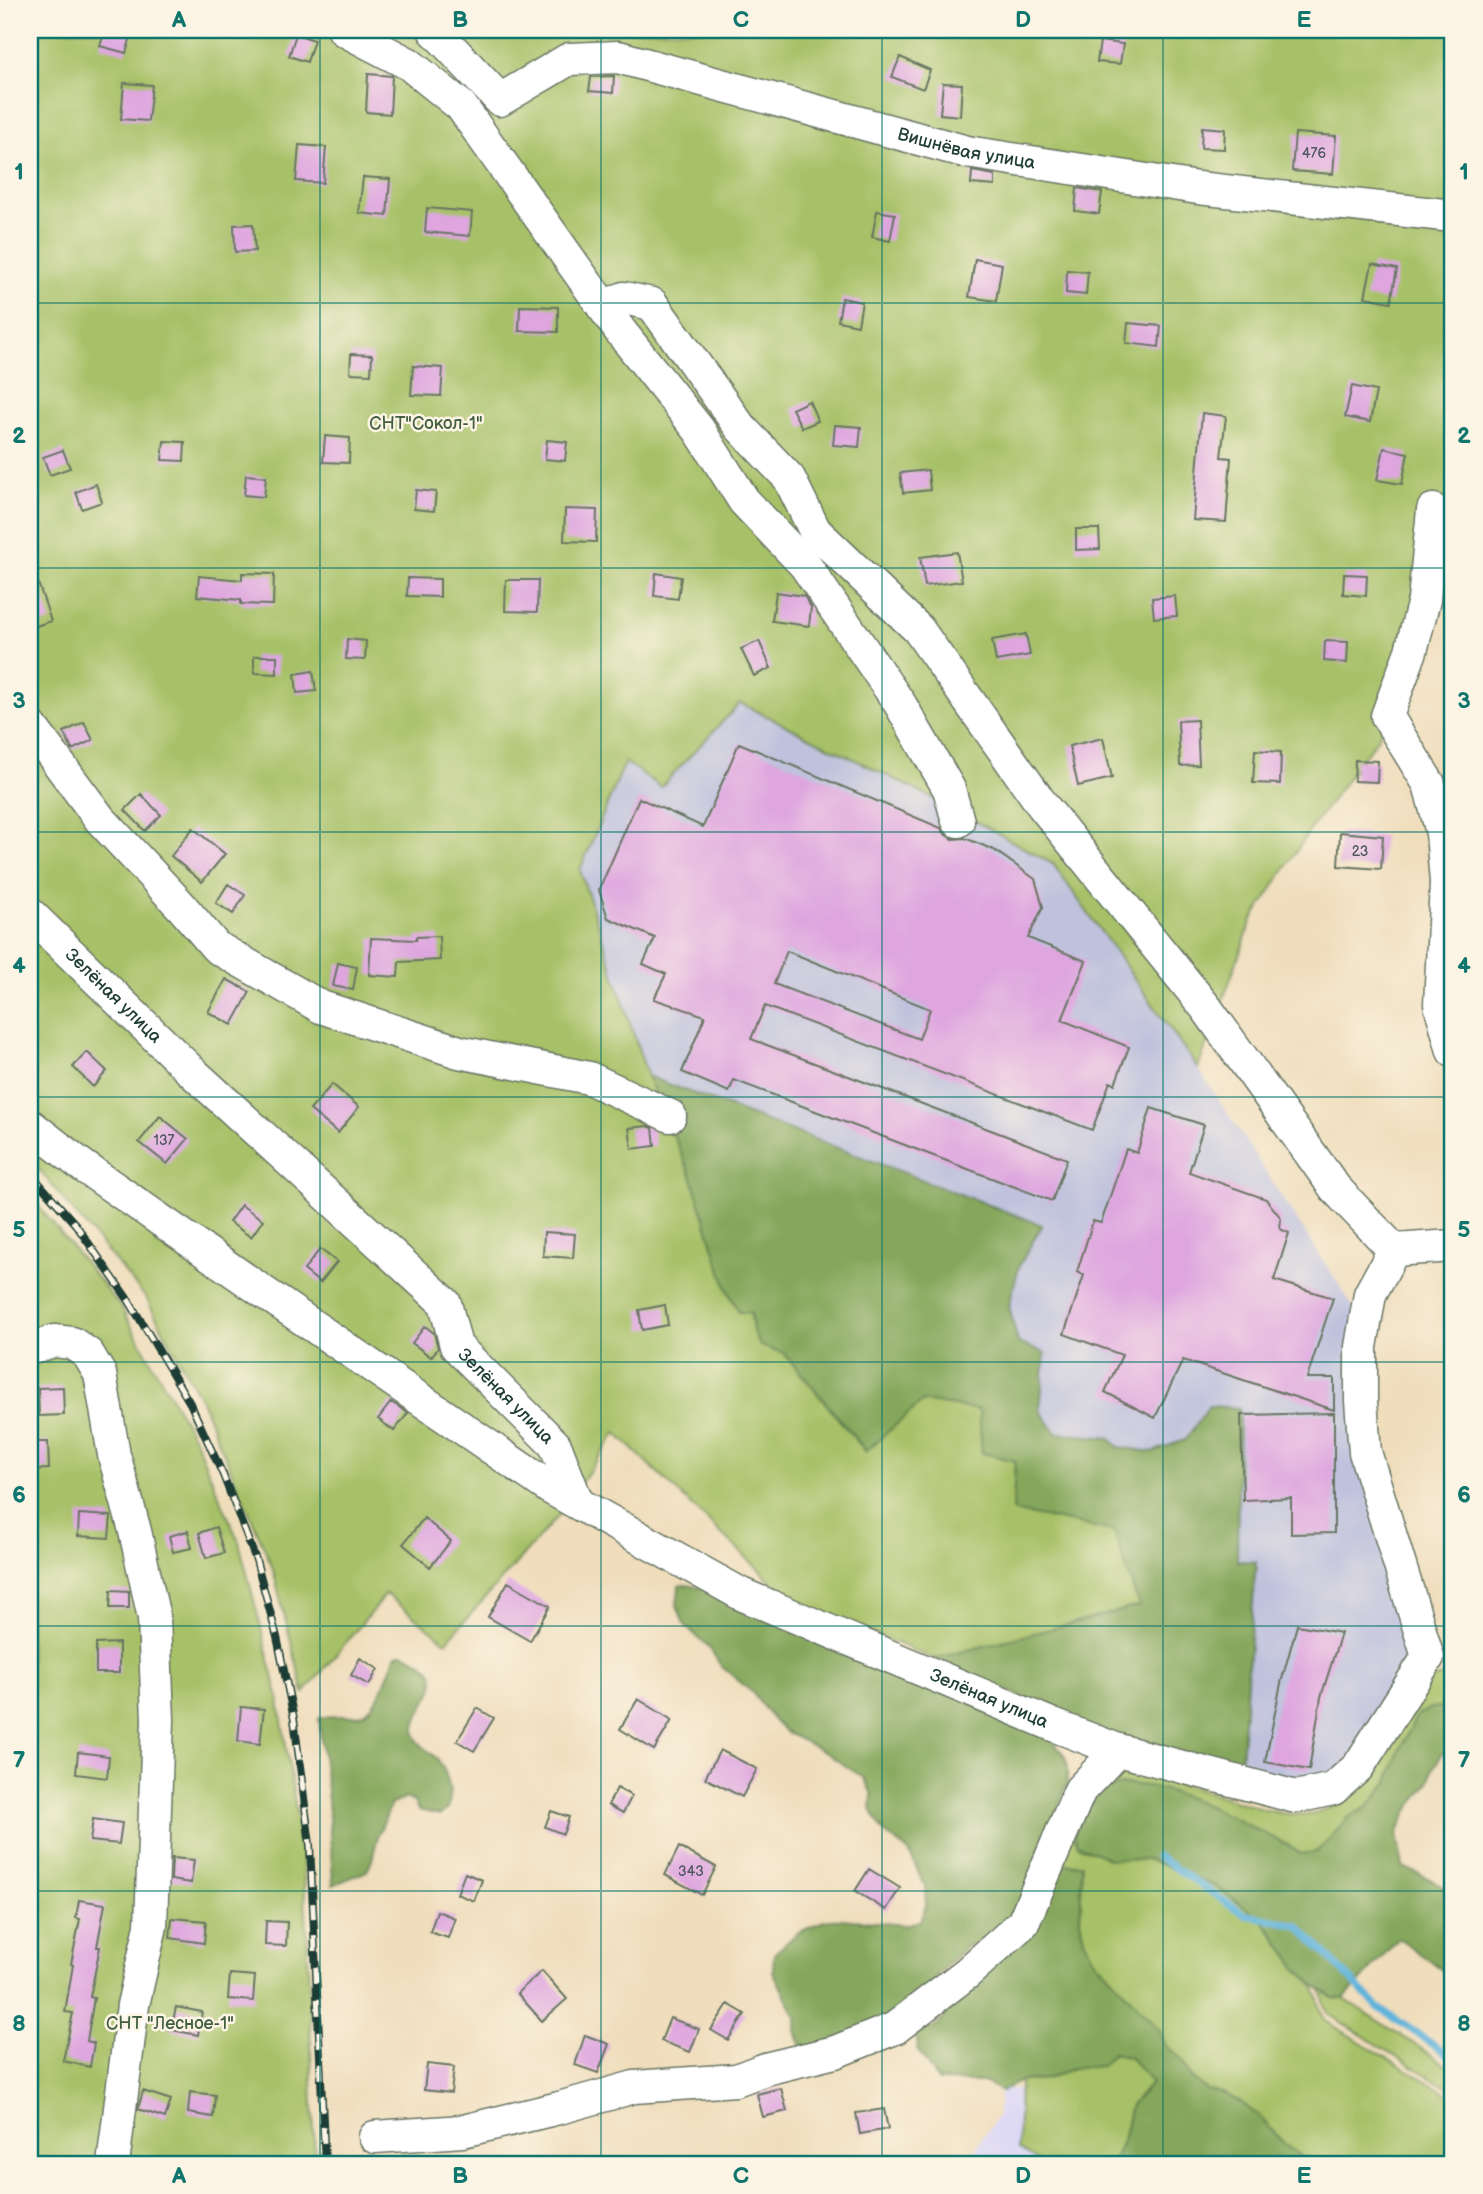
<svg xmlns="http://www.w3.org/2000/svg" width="1483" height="2194" font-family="'Balsamiq Sans',sans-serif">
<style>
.built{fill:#dad6f7}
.industrial{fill:#c0c2dd}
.green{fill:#a7c167;stroke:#637f4e;stroke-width:2}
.forest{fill:#85a75c;stroke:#527248;stroke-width:2}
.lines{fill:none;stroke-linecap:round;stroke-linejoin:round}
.stream{stroke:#60b4dc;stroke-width:7}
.building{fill:#dea5df;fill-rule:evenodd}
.minor-casing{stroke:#687563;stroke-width:35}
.minor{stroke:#fff;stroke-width:32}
.rail-casing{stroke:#1f3d34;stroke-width:8}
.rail{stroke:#fcf5e5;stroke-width:5;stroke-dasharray:16;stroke-linecap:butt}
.grid{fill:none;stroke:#0f766e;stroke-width:2;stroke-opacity:0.55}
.labels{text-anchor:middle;stroke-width:5;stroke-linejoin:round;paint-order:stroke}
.number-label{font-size:14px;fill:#4f575f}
.street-label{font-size:18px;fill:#1f3d34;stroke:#fcf5e5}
.park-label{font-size:18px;fill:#415e41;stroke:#fcf5e5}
.neatline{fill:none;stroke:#0f766e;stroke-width:2.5}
.grid-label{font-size:23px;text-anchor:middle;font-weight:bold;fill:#0f766e}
</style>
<rect width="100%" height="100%" fill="#fcf5e5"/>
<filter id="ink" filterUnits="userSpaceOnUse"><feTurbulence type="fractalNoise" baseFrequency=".0143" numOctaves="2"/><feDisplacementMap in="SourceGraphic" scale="14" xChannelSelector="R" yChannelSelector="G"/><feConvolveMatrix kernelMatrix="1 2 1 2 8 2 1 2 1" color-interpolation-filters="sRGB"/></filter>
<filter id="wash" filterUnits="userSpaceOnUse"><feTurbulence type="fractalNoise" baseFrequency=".00686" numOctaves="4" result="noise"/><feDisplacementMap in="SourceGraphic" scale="28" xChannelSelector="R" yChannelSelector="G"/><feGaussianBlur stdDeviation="1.57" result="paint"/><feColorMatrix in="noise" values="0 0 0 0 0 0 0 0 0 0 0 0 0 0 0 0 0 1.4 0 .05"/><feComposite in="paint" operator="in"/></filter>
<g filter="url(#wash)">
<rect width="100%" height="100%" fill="#efddbb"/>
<path class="built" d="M 1000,2089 L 1112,2093 L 1109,2164 L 965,2164 L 998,2115 Z"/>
<path class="industrial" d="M 740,703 L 939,801 L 1053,864 L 1198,1068 L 1358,1314 L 1354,1339 L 1418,1656 L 1369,1735 L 1327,1783 L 1290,1787 L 1240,1774 L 1256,1563 L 1237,1562 L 1239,1408 L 1209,1406 L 1185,1440 L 1152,1452 L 1119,1447 L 1109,1438 L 1056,1433 L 1040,1410 L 1045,1353 L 1018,1343 L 1009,1306 L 1019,1266 L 1041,1225 L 647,1075 L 580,871 L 626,762 L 662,787 Z"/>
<path class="green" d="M 30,30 L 1453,30 L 1453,567 L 1407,644 L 1379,736 L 1312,827 L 1252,920 L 1198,1068 L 1053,864 L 939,801 L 740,703 L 661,787 L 625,762 L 580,870 L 647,1075 L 751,1313 L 751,1319 L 784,1353 L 865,1451 L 923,1401 L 979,1410 L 1015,1461 L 1013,1511 L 1114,1531 L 1140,1606 L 934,1659 L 790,1599 L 616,1433 L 558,1516 L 446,1642 L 386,1594 L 304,1693 L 272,1566 L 201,1400 L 146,1298 L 30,1159 Z
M 30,1196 L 120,1306 L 195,1440 L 239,1542 L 278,1695 L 302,1849 L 307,1931 L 315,2164 L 30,2164 Z
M 1443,1676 L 1453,1680 L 1449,1693 L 1453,1695 L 1453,1711 L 1447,1706 L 1399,1751 L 1388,1782 L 1368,1807 L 1347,1818 L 1328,1841 L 1316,1852 L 1301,1854 L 1288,1845 L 1197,1801 L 1134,1858 L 1150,1860 L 1214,1886 L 1262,1919 L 1299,1971 L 1313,1982 L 1324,2020 L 1453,2097 L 1453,2164 L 1310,2164 L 1285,2145 L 1260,2117 L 1225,2094 L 1206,2090 L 1191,2078 L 1181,2059 L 1166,2047 L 1159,2029 L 1094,1959 L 1084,1940 L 1080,1920 L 1082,1865 L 1058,1864 L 1087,1798 L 1116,1774 C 1147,1772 1175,1783 1204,1791 C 1234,1799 1277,1818 1308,1814 C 1365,1808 1401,1724 1427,1680 Z
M 1320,1988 L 1333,1998 L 1344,1999 L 1453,2069 L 1453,2091 L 1328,2014 Z
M 1113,2053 L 1130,2058 L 1152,2083 L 1131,2105 L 1124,2137 L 1112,2164 L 1041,2163 L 1018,2149 L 1020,2081 L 1047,2079 L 1072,2068 L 1101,2066 Z"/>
<path class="forest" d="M 647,1076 L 1042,1225 L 1019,1266 L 1009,1306 L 1018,1343 L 1045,1353 L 1040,1410 L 1056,1433 L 1109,1438 L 1119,1447 L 1152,1452 L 1185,1440 L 1209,1406 L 1239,1408 L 1237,1561 L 1256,1562 L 1240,1774 L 1130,1744 L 934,1659 L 1139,1606 L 1114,1531 L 1013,1511 L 1015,1461 L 982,1453 L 979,1410 L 923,1401 L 866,1451 L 784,1353 L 760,1346 L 753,1331 L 751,1313 L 739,1312 L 726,1287 L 691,1175 Z
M 687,1585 L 711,1590 L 1043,1733 C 1062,1749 1072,1759 1067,1784 L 1018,1916 L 995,1935 L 967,1946 L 960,1952 L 940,1972 L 912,2008 L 805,2054 L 796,2032 L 796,2017 L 773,1971 L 774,1954 L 797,1933 L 824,1921 L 841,1919 L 905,1925 L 920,1921 L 926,1905 L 925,1886 L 909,1852 L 882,1830 L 871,1809 L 872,1794 L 864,1778 L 826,1753 L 786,1732 L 774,1721 L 751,1691 L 721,1666 L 710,1649 L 684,1624 L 677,1605 L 679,1586 Z
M 402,1653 C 468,1677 410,1704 415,1735 C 417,1744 427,1749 433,1755 C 447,1768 453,1791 448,1809 L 440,1815 L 418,1810 L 414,1802 L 406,1798 L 391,1804 L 378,1835 L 372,1860 L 367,1871 L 333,1885 L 328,1801 L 319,1718 C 332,1715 345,1717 358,1715 C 378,1711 389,1673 395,1656 Z
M 1447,1706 L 1453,1711 L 1453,1745 L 1442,1754 L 1433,1768 L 1429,1782 L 1407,1812 L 1397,1834 L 1403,1867 L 1432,1880 L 1453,1894 L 1453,1978 L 1399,1938 L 1344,1999 L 1333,1998 L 1317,1987 L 1299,1971 L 1262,1919 L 1214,1886 L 1150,1860 L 1109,1859 L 1078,1845 L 1074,1835 C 1080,1824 1085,1805 1094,1797 C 1136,1756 1245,1827 1288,1845 L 1300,1854 L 1316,1852 L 1328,1841 L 1347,1818 L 1368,1807 L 1388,1782 L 1399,1751 L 1417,1715 L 1431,1708 Z
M 1058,1864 L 1082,1864 L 1080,1920 L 1084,1940 L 1094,1959 L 1159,2029 L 1166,2047 L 1181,2059 L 1191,2078 L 1206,2090 L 1225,2094 L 1242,2103 L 1260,2117 L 1285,2145 L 1310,2164 L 1112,2164 L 1124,2137 L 1131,2105 L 1152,2083 L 1130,2058 L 1113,2053 L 1101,2066 L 1072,2068 L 1047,2079 L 1020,2081 L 1002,2091 L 983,2082 L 938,2081 L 917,2049 L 918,2042 L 914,2034 L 937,2025 L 980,1980 Z"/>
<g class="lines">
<path class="stream" d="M 1157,1856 L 1244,1914 L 1297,1925 L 1379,2008 L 1453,2058"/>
</g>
<g id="blocks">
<path class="building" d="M 105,30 L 133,30 L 126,53 L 100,46 Z
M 296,34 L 314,40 L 307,62 L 289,56 Z
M 1100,41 L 1123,44 L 1120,64 L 1097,62 Z
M 900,57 L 930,70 L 923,89 L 892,77 Z
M 368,74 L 392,76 L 390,114 L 366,112 Z
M 614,76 L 613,93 L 589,91 L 591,77 Z
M 124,83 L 152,85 L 148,121 L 121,119 Z
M 943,83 L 962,84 L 960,116 L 940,114 Z
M 1202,127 L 1225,129 L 1224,149 L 1201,148 Z
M 1295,133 L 1336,136 L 1333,174 L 1292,171 Z
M 299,145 L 326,147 L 323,183 L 296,181 Z
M 972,171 L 995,175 L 995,186 L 971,184 Z
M 363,177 L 390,179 L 387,216 L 359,213 Z
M 1077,188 L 1102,192 L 1099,214 L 1075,211 Z
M 427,208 L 472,212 L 470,236 L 425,232 Z
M 877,211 L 895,214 L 890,241 L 872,237 Z
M 253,224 L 255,251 L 235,252 L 234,225 Z
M 975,259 L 1002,264 L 996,301 L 969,297 Z
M 1372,264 L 1397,269 L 1391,302 L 1365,297 Z
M 1067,270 L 1088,272 L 1086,295 L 1066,293 Z
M 842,298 L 862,302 L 858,325 L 838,321 Z
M 520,306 L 558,307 L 558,332 L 519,331 Z
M 1128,323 L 1161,326 L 1159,347 L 1126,343 Z
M 351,354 L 372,355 L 371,374 L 350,373 Z
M 413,366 L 443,368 L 441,396 L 411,395 Z
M 1352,386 L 1376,391 L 1370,422 L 1345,417 Z
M 809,401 L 818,421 L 802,428 L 792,409 Z
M 1202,413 L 1226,416 L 1221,457 L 1231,458 L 1226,522 L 1193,520 Z
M 835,425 L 861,427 L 859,447 L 833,445 Z
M 325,436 L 350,438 L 349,463 L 323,462 Z
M 547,440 L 567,442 L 565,461 L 545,459 Z
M 164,441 L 185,442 L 184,461 L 162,460 Z
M 1384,448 L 1408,453 L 1402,484 L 1377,480 Z
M 63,450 L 70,468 L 50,475 L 43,457 Z
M 928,470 L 930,490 L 903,493 L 900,473 Z
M 246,475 L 266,477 L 264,497 L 244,495 Z
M 96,484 L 102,502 L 82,509 L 76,492 Z
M 416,490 L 436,492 L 434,511 L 414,509 Z
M 565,509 L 597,510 L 596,542 L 564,541 Z
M 1076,529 L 1099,529 L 1100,549 L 1076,550 Z
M 957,552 L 962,581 L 925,586 L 920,557 Z
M 33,568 L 51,621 L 30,628 L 30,569 Z
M 242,573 L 274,574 L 273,605 L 241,604 L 241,600 L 197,596 L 199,576 L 242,580 Z
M 656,573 L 681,577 L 678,599 L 654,596 Z
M 1344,574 L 1367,575 L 1366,596 L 1343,594 Z
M 408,578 L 440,579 L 440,597 L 407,596 Z
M 506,580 L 538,580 L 537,612 L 505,611 Z
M 776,592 L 804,596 L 811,607 L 809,626 L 772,621 Z
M 1175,596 L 1177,616 L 1154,618 L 1152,598 Z
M 1026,634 L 1030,655 L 996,661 L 992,640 Z
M 347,639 L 366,641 L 365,660 L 346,659 Z
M 759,641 L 771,668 L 754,676 L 741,649 Z
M 1325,641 L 1348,642 L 1347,663 L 1324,661 Z
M 254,656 L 277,656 L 277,674 L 254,673 Z
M 313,671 L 316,691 L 297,693 L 295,674 Z
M 1197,720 L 1199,765 L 1180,766 L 1178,721 Z
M 84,722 L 93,740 L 72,750 L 64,732 Z
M 1103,738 L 1112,778 L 1078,786 L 1069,746 Z
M 739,743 L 941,828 L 946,835 L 953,839 L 965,838 L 994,850 L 1035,879 L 1043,907 L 1028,938 L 1086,961 L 1062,1020 L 1129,1047 L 1115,1084 L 1110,1082 L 1092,1130 L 765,1006 L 751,1039 L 1067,1159 L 1052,1201 L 734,1080 L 729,1092 L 682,1072 L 705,1016 L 654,999 L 666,974 L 643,964 L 655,938 L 608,918 L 599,890 L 639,798 L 703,827 ZM 787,951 L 930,1009 L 919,1039 L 774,984 Z
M 1255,750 L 1281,752 L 1280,784 L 1253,783 Z
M 1355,760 L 1378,761 L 1377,782 L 1354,781 Z
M 141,794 L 161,815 L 145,831 L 125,810 Z
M 193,828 L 225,854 L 202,882 L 171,856 Z
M 1340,832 L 1383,836 L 1381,869 L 1338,866 Z
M 228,884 L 245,895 L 233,914 L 216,903 Z
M 439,936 L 440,960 L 399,962 L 398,977 L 369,975 L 371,938 L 416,940 L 416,937 Z
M 338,963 L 357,967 L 353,990 L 333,986 Z
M 226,979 L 250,992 L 232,1025 L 208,1012 Z
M 87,1052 L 107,1071 L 93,1087 L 73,1067 Z
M 332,1084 L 359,1107 L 338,1133 L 310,1110 Z
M 1151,1108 L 1204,1125 L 1189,1172 L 1266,1199 L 1281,1218 L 1280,1229 L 1289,1233 L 1274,1280 L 1333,1298 L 1307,1378 L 1334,1378 L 1334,1410 L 1183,1360 L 1155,1418 L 1105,1392 L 1122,1355 L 1064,1334 L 1084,1275 L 1077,1272 L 1093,1221 L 1101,1223 L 1126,1149 L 1137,1153 Z
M 160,1116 L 188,1139 L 167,1164 L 139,1142 Z
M 648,1126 L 653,1128 L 655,1146 L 632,1149 L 629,1128 Z
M 241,1205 L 263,1220 L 251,1237 L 229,1222 Z
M 544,1232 L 575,1234 L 573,1258 L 543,1256 Z
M 320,1249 L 337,1262 L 320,1283 L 304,1270 Z
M 665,1305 L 668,1325 L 642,1330 L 639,1310 Z
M 425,1326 L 434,1333 L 438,1348 L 431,1357 L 412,1343 Z
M 63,1387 L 64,1415 L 39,1416 L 38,1388 Z
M 391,1402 L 408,1413 L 394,1431 L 378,1419 Z
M 1334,1413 L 1334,1533 L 1291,1534 L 1291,1498 L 1243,1500 L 1241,1415 Z
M 30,1442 L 48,1442 L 49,1469 L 30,1470 Z
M 79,1514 L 111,1516 L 109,1538 L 78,1536 Z
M 424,1518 L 451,1541 L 430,1567 L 403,1544 Z
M 216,1527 L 224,1553 L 206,1558 L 199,1533 Z
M 188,1531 L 192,1548 L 173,1552 L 169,1536 Z
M 508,1582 L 550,1606 L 530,1641 L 488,1617 Z
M 111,1590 L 129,1591 L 129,1608 L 110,1608 Z
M 1297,1625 L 1341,1633 L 1321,1697 L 1309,1770 L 1265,1762 L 1281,1683 Z
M 119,1643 L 119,1673 L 96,1673 L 96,1644 Z
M 360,1658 L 378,1669 L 369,1685 L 351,1675 Z
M 638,1699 L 672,1720 L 654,1750 L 620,1729 Z
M 241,1707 L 264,1709 L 260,1744 L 238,1741 Z
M 477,1708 L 494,1718 L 474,1751 L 457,1741 Z
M 720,1750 L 757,1769 L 742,1797 L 705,1778 Z
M 78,1752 L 109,1756 L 107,1778 L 76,1774 Z
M 617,1788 L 632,1796 L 623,1813 L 608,1805 Z
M 551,1811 L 569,1817 L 563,1834 L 545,1827 Z
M 93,1819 L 122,1823 L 119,1844 L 90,1841 Z
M 679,1847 L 716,1867 L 702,1895 L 665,1875 Z
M 172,1858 L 194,1860 L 191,1883 L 171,1880 Z
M 869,1869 L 900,1888 L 886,1910 L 855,1891 Z
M 465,1873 L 482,1880 L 474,1901 L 457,1894 Z
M 79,1900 L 105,1904 L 97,1947 L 100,1947 L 90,1997 L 94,1998 L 87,2041 L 94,2043 L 90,2067 L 63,2061 L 73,2013 L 65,2012 L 73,1965 L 71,1964 L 80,1919 L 76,1918 Z
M 437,1911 L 455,1918 L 448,1938 L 430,1932 Z
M 172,1918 L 206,1921 L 204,1943 L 170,1938 Z
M 266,1921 L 287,1922 L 286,1946 L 265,1945 Z
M 542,1971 L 567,1999 L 542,2021 L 517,1993 Z
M 230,1974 L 255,1976 L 253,2001 L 228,1999 Z
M 728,2004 L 745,2014 L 728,2040 L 711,2030 Z
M 176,2007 L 202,2012 L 198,2035 L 171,2030 Z
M 670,2018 L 699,2029 L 690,2052 L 661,2041 Z
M 585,2035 L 609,2044 L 598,2073 L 575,2065 Z
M 427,2064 L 454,2067 L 451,2093 L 424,2090 Z
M 781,2088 L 787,2111 L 763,2117 L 757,2094 Z
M 143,2091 L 171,2100 L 165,2118 L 138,2109 Z
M 190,2092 L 215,2095 L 213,2117 L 188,2113 Z
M 884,2109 L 888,2129 L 860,2134 L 856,2113 Z"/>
</g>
</g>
<g filter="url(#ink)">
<use href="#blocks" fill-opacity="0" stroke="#687563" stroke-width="2"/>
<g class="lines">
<defs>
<g id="minor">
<path d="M 344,30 L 409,64 L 461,106 L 621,332 L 699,430 L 744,501 L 805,565 L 900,704 L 949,789 L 958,821"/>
<path id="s1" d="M 434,30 L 500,100 L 569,59 L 618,57 L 967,152 L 1198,188 L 1453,216"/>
<path d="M 603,307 L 624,298 L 652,304 L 740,427 L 789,478 L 815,531 L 918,629 L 1043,806 L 1207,1009 L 1335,1188 L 1394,1250"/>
<path d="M 1433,510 L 1424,600 L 1411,651 L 1387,716 L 1429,784 L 1442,833 L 1446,883 L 1440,1004 L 1453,1051"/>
<path d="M 30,725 L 100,819 L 182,907 L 216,947 L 321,1007 L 459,1052 L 589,1078 L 670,1116"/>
<path id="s2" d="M 30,914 L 189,1069 L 445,1303 L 456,1346 L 555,1445 L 577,1502"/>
<path id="s3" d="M 30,1125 L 80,1164 L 262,1291 L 550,1488 L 741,1594 L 1053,1725 L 1118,1750 L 1296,1797 L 1333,1789 L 1358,1767 L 1428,1657 L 1365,1452 L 1361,1401 L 1361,1347 L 1370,1294 L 1394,1250"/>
<path d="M 1394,1250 L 1453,1246"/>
<path d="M 30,1349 L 54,1341 L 72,1343 L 88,1354 L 100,1374 L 114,1455 L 135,1531 L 154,1618 L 158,1720 L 151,1926 L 133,2005 L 113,2164"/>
<path d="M 375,2137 L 463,2131 L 559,2108 L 634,2087 L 736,2080 L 765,2069 L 835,2052 L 895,2028 L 967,1973 L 1023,1923 L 1080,1790 L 1118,1750"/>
</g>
</defs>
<use href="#minor" class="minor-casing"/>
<use href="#minor" class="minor"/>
<defs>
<path id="rail" d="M 30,1173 L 76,1225 L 129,1301 L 191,1405 L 223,1475 L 256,1560 L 277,1637 L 294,1719 L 310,1845 L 325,2164"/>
</defs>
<use href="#rail" class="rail-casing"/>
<use href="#rail" class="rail"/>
</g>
</g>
<path class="grid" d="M 320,30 L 320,2164M 601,30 L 601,2164M 882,30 L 882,2164M 1163,30 L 1163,2164M 30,303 L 1453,303M 30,568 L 1453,568M 30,832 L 1453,832M 30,1097 L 1453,1097M 30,1362 L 1453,1362M 30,1626 L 1453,1626M 30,1891 L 1453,1891"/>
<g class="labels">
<g class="number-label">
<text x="1314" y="158">476</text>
<text x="1360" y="856">23</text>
<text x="164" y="1145">137</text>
<text x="691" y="1876">343</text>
</g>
<g class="street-label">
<text dy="6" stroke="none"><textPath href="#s1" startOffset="586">Вишнёвая улица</textPath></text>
<text dy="6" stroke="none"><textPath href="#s2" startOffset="117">Зелёная улица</textPath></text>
<text dy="6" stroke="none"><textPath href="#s2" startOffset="684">Зелёная улица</textPath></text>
<text dy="6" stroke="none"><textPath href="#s3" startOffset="1122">Зелёная улица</textPath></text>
</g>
<g class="park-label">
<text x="426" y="429">СНТ"Сокол-1"</text>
<text x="170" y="2029">СНТ "Лесное-1"</text>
</g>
</g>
<rect width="1483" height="2194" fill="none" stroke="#fcf5e5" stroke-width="77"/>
<rect x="38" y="38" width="1406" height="2118" class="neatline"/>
<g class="grid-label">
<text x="179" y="27">A</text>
<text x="460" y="27">B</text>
<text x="741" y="27">C</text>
<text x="1023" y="27">D</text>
<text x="1304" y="27">E</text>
<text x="19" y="179">1</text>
<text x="1464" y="179">1</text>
<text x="19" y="443">2</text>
<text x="1464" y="443">2</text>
<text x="19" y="708">3</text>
<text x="1464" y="708">3</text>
<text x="19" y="973">4</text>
<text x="1464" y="973">4</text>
<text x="19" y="1237">5</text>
<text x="1464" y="1237">5</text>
<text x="19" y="1502">6</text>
<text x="1464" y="1502">6</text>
<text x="19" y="1767">7</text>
<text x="1464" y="1767">7</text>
<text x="19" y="2031">8</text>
<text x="1464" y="2031">8</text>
<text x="179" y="2183">A</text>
<text x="460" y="2183">B</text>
<text x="741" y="2183">C</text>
<text x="1023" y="2183">D</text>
<text x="1304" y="2183">E</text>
</g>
</svg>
